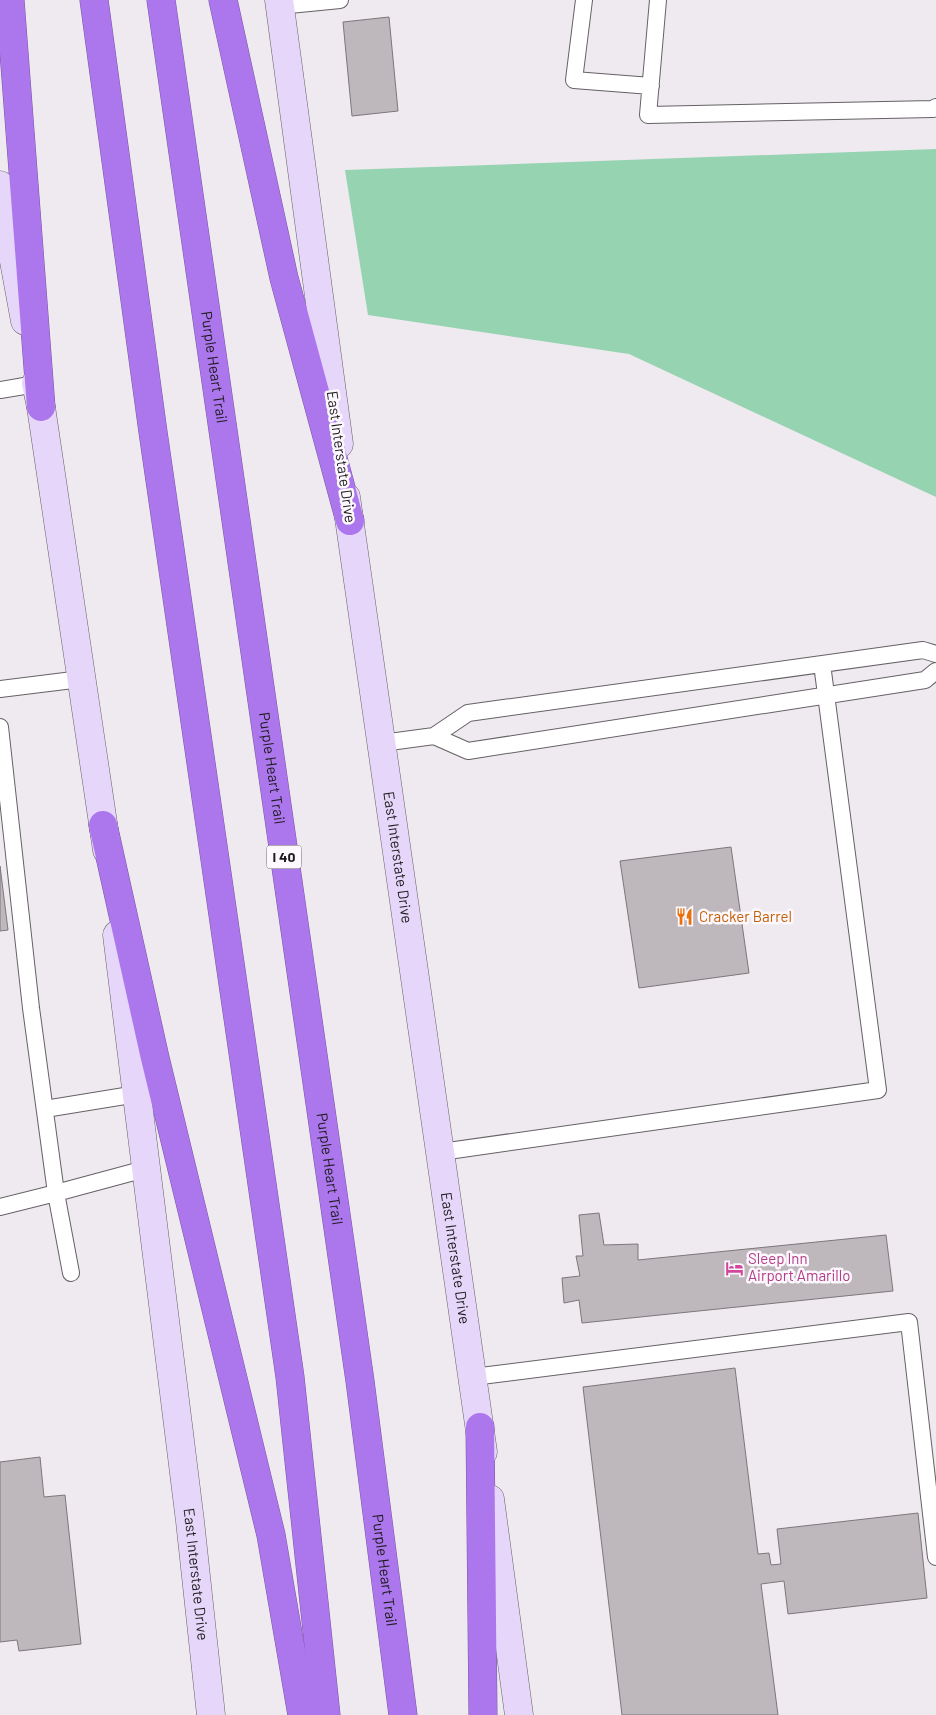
<svg xmlns="http://www.w3.org/2000/svg" width="936" height="1715" font-family="Barlow,sans-serif">
<style>
.green{fill:#95d3b1}
.building{fill:#beb8bc;stroke:#7d777b}
.lines{fill:none;stroke-linecap:round;stroke-linejoin:round}
.service-casing{stroke:#656165;stroke-width:18}
.secondary-casing{stroke:#656165;stroke-width:29}
.motorway-casing{stroke:#7a56a3;stroke-width:29}
.service{stroke:#fff;stroke-width:16}
.secondary{stroke:#e6d6f9;stroke-width:28}
.motorway{stroke:#ac77ec;stroke-width:28}
.labels{text-anchor:middle;stroke-width:5;stroke-linejoin:round;paint-order:stroke}
.shield{fill:#fdf8fd;stroke:#605d60;stroke-width:1}
.shield-label{font-size:14px;font-weight:bold;fill:#1c1a1c}
.street-label{font-size:15px;fill:#1c1a1c;stroke:#fdf8fd}
.food-label{font-size:15px;fill:#c56008;stroke:#fdf8fd;text-anchor:start}
.hotel-label{font-size:15px;fill:#b23c85;stroke:#fdf8fd;text-anchor:start}
</style>
<rect width="100%" height="100%" fill="#efeaf0"/>
<path class="green" d="M 936,149 L 936,497 L 629,354 L 368,315 L 345,170 Z"/>
<path class="building" d="M 389,17 L 398,111 L 352,116 L 343,22 Z
M 731,847 L 749,973 L 639,988 L 620,861 Z
M 0,866 L 8,930 L 0,931 Z
M 599,1213 L 604,1245 L 638,1244 L 638,1260 L 886,1235 L 893,1291 L 582,1323 L 579,1300 L 564,1303 L 562,1278 L 580,1276 L 576,1256 L 583,1256 L 579,1215 Z
M 735,1368 L 758,1554 L 769,1553 L 771,1565 L 781,1564 L 777,1529 L 918,1513 L 927,1598 L 788,1614 L 784,1581 L 761,1584 L 778,1715 L 622,1715 L 583,1387 Z
M 40,1457 L 44,1497 L 65,1495 L 81,1644 L 19,1651 L 17,1640 L 0,1642 L 0,1462 Z"/>
<g class="lines">
<defs>
<path id="service" d="M 584,0 L 574,80 L 651,86
M 658,0 L 648,115 L 933,109 L 936,107
M 279,6 L 340,0
M 0,390 L 36,384
M 0,689 L 81,679
M 0,727 L 31,1008 L 56,1193 L 0,1207
M 434,736 L 468,751 L 925,680 L 936,671
M 382,743 L 434,736 L 468,713 L 923,650 L 936,654
M 45,1109 L 137,1094
M 441,1152 L 878,1090 L 822,664
M 71,1273 L 56,1193 L 145,1169
M 473,1377 L 909,1322 L 936,1557"/>
<g id="secondary">
<path d="M 279,0 L 339,444"/>
<path d="M 0,185 L 25,321"/>
<path d="M 36,383 L 41,407 L 107,850"/>
<path id="s1" d="M 346,497 L 483,1452"/>
<path id="s2" d="M 117,935 L 190,1521 L 211,1715"/>
<path d="M 490,1499 L 519,1715"/>
</g>
<g id="motorway">
<path d="M 10,0 L 41,407"/>
<path d="M 94,0 L 153,432 L 290,1377 L 326,1715"/>
<path id="s3" d="M 161,0 L 360,1381 L 403,1715"/>
<path d="M 223,0 L 284,278 L 350,521"/>
<path d="M 103,825 L 155,1058 L 271,1535 L 302,1715"/>
<path d="M 480,1427 L 483,1715"/>
</g>
</defs>
<use href="#service" class="service-casing"/>
<use href="#secondary" class="secondary-casing"/>
<use href="#motorway" class="motorway-casing"/>
<use href="#service" class="service"/>
<use href="#secondary" class="secondary"/>
<use href="#motorway" class="motorway"/>
</g>
<defs>
<symbol id="restaurant-bare" viewBox="-9 -9 18 18"><path d="M-5-6h1v4h1v-4h1v4h1v-4h1v5L-1.5 .5V6h-2V.5L-5-1ZM5-6V6H3V1.5H1.5Q1.5-4 5-6Z" fill="#e8710a" stroke="#fdf8fd" stroke-width="2.5" paint-order="stroke"/></symbol>
<symbol id="hotel-bare" viewBox="-9 -9 18 18"><path d="M-6-4.5h1.5V1H6V5H4.5V3h-9V5H-6ZM-4 0a1.8 1.8 0 1 1 3.6 0ZM.5 0V-2.5h3Q6-2.5 6 0Z" fill="#d1479c" stroke="#fdf8fd" stroke-width="2.5" paint-order="stroke"/></symbol>
</defs>
<g fill-rule="evenodd">
<use href="#restaurant-bare" x="672" y="904" width="25" height="25"/>
<use href="#hotel-bare" x="722" y="1256" width="25" height="25"/>
</g>
<g class="labels">
<rect class="shield" x="266.5" y="845.5" width="35" height="23" rx="4"/>
<g class="shield-label">
<text x="284" y="862">I 40</text>
</g>
<g class="street-label">
<text dy="5" stroke="none"><textPath href="#s3" startOffset="371">Purple Heart Trail</textPath></text>
<text transform="translate(341 457) rotate(82)" y="5">East Interstate Drive</text>
<text dy="5" stroke="none"><textPath href="#s3" startOffset="776">Purple Heart Trail</textPath></text>
<text dy="5" stroke="none"><textPath href="#s1" startOffset="364">East Interstate Drive</textPath></text>
<text dy="5" stroke="none"><textPath href="#s3" startOffset="1181">Purple Heart Trail</textPath></text>
<text dy="5" stroke="none"><textPath href="#s1" startOffset="769">East Interstate Drive</textPath></text>
<text dy="5" stroke="none"><textPath href="#s3" startOffset="1586">Purple Heart Trail</textPath></text>
<text dy="5" stroke="none"><textPath href="#s2" startOffset="644">East Interstate Drive</textPath></text>
</g>
<g class="food-label">
<text x="699" y="922">Cracker Barrel</text>
</g>
<g class="hotel-label">
<text x="748" y="1264">Sleep Inn<tspan x="748" dy="17">Airport Amarillo</tspan></text>
</g>
</g>
</svg>
